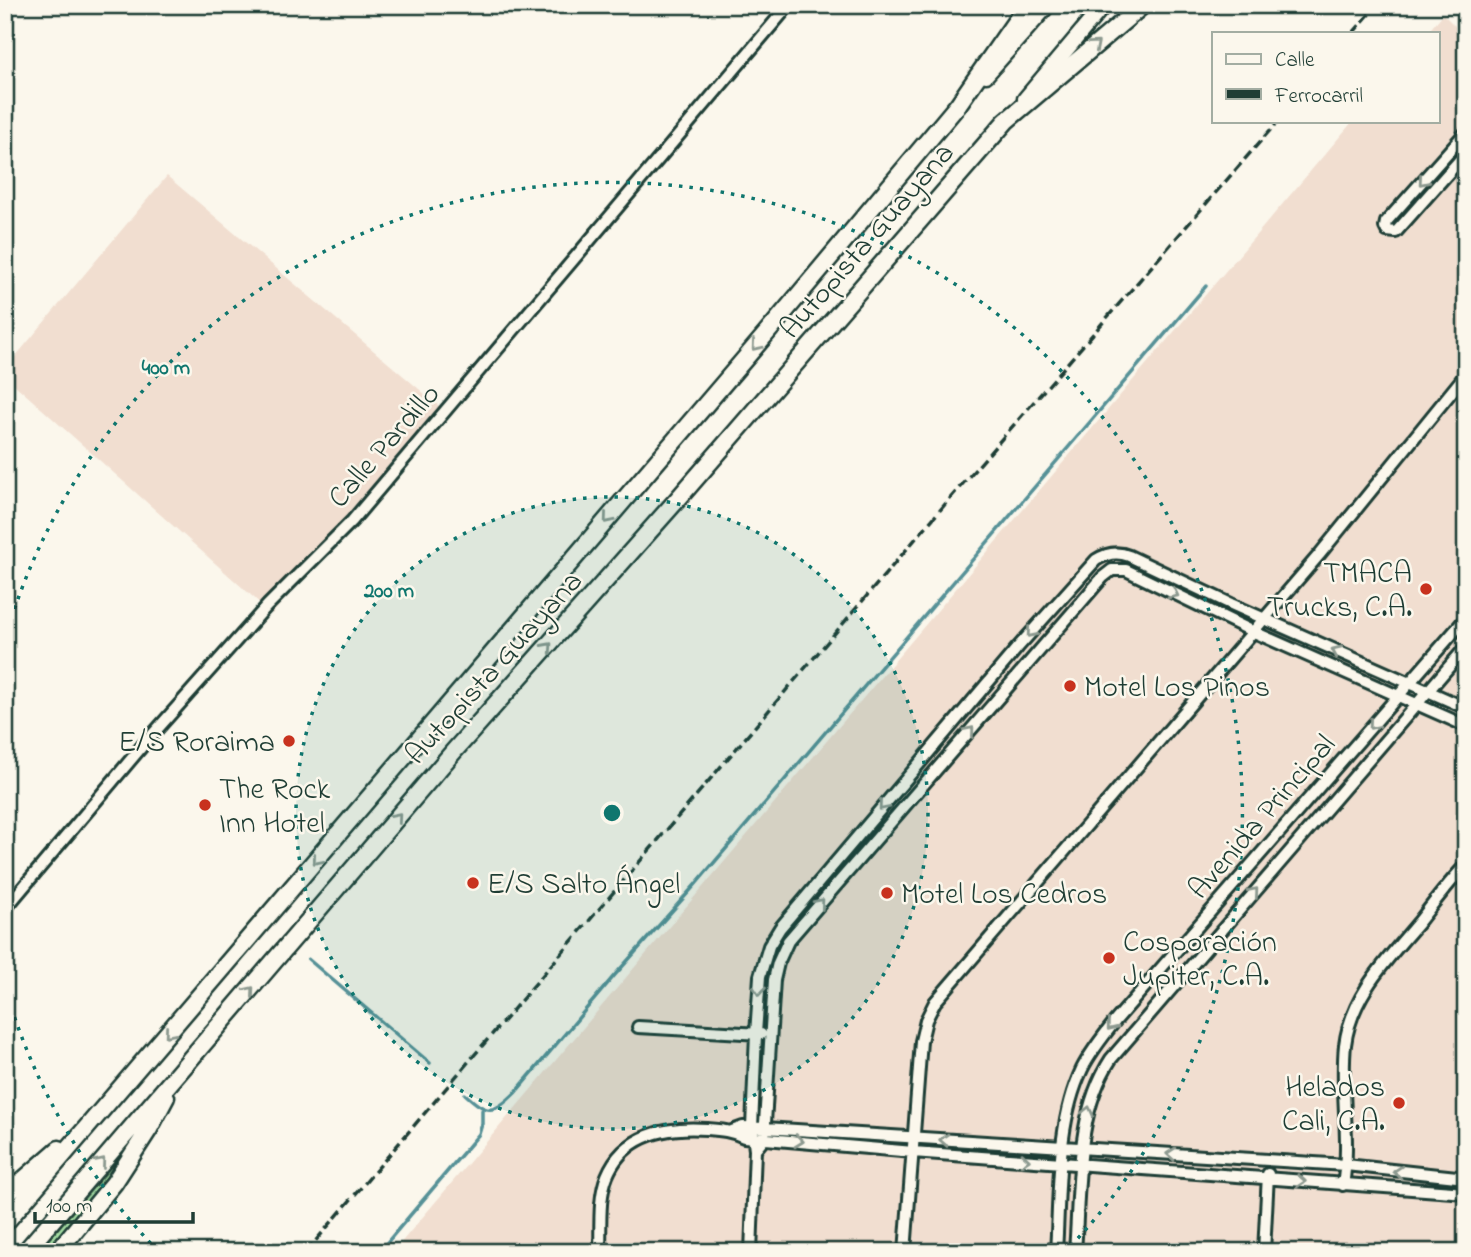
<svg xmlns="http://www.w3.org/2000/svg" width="1471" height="1257" font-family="'Indie Flower',sans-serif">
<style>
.built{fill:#f1ded0}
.green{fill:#a7e0a5;stroke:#638e6c;stroke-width:2}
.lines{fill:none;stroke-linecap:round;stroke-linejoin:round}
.stream{stroke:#569197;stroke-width:3.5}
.minor-casing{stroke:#1f3d34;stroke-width:16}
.major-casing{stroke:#1f3d34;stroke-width:19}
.highway-casing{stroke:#1f3d34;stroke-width:21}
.minor{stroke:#fbf7ec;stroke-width:10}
.major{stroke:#fbf7ec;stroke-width:14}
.highway{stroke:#fbf7ec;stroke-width:16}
.rail{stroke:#1f3d34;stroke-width:3.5;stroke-dasharray:10 5;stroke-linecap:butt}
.oneway{stroke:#8d9a90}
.ring{fill:none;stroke:#0f766e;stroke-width:3.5;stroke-dasharray:3.5 7}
.poi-dot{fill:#c8321e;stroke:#fbf7ec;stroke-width:2.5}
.labels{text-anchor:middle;stroke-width:5;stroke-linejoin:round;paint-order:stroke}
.street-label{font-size:30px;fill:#1f3d34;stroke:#fbf7ec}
.poi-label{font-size:30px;fill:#1f3d34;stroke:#fbf7ec;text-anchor:start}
.centre{fill:#0f766e;stroke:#fbf7ec;stroke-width:3.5}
.ring-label{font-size:21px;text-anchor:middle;font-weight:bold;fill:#0f766e;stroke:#fbf7ec;stroke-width:5;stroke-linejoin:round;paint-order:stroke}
</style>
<rect width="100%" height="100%" fill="#fbf7ec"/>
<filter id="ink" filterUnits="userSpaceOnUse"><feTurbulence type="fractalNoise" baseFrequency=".0143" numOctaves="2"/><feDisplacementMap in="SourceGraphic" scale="14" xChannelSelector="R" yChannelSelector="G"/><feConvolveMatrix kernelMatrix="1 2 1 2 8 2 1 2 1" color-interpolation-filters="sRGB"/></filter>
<g filter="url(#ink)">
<path class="built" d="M 1443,14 L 1456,27 L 1466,16 L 1466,1252 L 393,1252 L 1353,121 L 1438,121 L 1438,33 L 1427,33 Z
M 167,176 L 445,411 L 272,614 L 5,376 L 5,369 Z"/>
<path class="green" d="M 157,1114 L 54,1252 L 38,1252 Z"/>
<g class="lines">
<path class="stream" d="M 308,959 L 430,1063
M 465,1094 C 487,1114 493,1115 515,1093 L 614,976 L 695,885 L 1206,286
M 379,1252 L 479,1134 L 482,1124 L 482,1110"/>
<defs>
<path id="minor" d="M 1466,132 L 1386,222 L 1385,227 L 1387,231 L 1396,232 L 1466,153
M 5,909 L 144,744 L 267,606 L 352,521 L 789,5
M 638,1027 L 761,1034
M 732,1131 L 743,1127 L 765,1128 L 1346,1165 L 1466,1178
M 755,1150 L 764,1139 L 774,980 L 778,963 L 788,941 L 1103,577 L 1112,570 L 1126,570 L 1254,632 L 1466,726
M 1343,1185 C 1351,1139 1340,1092 1345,1045 C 1351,996 1387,960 1418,923 C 1433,904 1448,883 1466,865
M 600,1252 C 601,1228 598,1198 607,1176 C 624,1134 667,1126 707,1129 C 721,1130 732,1131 744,1137 L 913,1152 L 1466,1193
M 751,1252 L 755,1150 L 752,1127 L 756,1034 L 760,976 L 769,946 L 780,928 L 858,836 L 1018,647 L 1096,560 C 1107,553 1117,551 1129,556 L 1231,604 L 1466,708
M 905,1252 L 921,1041 L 926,1020 L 935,1002 L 1319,555 L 1466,374
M 1056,1252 C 1060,1192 1056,1124 1082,1069 C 1091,1051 1104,1035 1116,1020 L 1466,618
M 1075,1252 C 1080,1188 1075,1114 1111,1059 L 1466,647
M 1264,1252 L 1268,1174"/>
<path id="major" d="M 986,75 L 1048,5
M 1025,99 L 1104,5"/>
<path id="highway" d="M 5,1196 L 59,1149
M 5,1223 L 766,334 L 957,106 L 1027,5
M 25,1252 L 454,751 L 677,500 L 1006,121 L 1143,5
M 57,1252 L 114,1183 L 149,1129 L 166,1097"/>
</defs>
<use href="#minor" class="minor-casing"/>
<use href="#major" class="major-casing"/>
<use href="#highway" class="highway-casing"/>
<use href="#minor" class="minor"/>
<use href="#major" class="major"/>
<use href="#highway" class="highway"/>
<path class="rail" d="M 1353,33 L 1377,5
M 306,1252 L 959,488 L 1278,121"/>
</g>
<defs><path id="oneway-chevron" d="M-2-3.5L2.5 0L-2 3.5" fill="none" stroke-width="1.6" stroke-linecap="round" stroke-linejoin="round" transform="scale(1.75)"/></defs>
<g class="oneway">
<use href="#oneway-chevron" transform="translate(1095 45) rotate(-41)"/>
<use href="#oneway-chevron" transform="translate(1423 181) rotate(131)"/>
<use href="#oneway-chevron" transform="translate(756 346) rotate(130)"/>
<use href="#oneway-chevron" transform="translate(608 519) rotate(130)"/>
<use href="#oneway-chevron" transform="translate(1174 594) rotate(26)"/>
<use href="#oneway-chevron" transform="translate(1031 633) rotate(131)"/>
<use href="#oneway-chevron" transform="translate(548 647) rotate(-48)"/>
<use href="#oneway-chevron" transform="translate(1336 651) rotate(-156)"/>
<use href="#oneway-chevron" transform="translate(1373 725) rotate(131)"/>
<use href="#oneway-chevron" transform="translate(970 731) rotate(-49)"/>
<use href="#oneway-chevron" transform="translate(883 806) rotate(130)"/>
<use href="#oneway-chevron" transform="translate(397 817) rotate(-49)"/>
<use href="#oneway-chevron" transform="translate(317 860) rotate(131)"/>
<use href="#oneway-chevron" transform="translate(1254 892) rotate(-49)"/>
<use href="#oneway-chevron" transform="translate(820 903) rotate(-49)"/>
<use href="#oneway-chevron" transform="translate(250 991) rotate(-50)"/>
<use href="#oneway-chevron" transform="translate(759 991) rotate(95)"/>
<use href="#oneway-chevron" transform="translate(1111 1026) rotate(129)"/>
<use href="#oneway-chevron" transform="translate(169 1033) rotate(131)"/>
<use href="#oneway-chevron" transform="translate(1088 1111) rotate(-77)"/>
<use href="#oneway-chevron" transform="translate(944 1140) rotate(-176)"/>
<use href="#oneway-chevron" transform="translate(799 1141) rotate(6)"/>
<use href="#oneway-chevron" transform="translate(1171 1154) rotate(-176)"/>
<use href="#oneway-chevron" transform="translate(1025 1160) rotate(4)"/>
<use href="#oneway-chevron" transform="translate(101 1162) rotate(-50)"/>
<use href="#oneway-chevron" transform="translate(1398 1172) rotate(-176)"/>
<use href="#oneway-chevron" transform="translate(1301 1181) rotate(4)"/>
</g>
</g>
<circle cx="612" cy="813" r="316" fill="#0f766e" fill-opacity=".12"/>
<g class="ring">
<circle cx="612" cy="813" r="316"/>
<path d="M158 1251A631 631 0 0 1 5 987M5 639A631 631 0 1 1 1066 1251"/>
</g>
<g class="poi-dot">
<circle cx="1426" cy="589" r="7"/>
<circle cx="1070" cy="686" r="7"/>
<circle cx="289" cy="741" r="7"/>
<circle cx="205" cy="805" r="7"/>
<circle cx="473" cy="883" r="7"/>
<circle cx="887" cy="893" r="7"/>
<circle cx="1109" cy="958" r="7"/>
<circle cx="1399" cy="1103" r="7"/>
</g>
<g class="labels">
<g class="street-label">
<text transform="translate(866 240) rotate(-49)" y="10">Autopista Guayana</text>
<text transform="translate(383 445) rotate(-49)" y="10">Calle Pardillo</text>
<text transform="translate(493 667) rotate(-48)" y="10">Autopista Guayana</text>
<text transform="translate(1261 816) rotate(-49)" y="10">Avenida Principal</text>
</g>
<g class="poi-label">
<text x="1412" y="582" text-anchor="end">TMACA<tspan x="1412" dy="34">Trucks, C.A.</tspan></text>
<text x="1084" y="696">Motel Los Pinos</text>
<text x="275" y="751" text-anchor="end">E/S Roraima</text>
<text x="219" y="798">The Rock<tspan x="219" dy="34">Inn Hotel</tspan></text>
<text x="487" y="893">E/S Salto Ángel</text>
<text x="901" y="903">Motel Los Cedros</text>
<text x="1123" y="951">Cosporación<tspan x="1123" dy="34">Jupiter, C.A.</tspan></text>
<text x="1385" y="1096" text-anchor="end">Helados<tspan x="1385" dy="34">Cali, C.A.</tspan></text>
</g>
</g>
<circle cx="612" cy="813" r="10" class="centre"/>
<g class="ring-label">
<text x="166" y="374">400 m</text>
<text x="389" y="597">200 m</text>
</g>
<rect width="1471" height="1257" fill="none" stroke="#fbf7ec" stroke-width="28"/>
<rect x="14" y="14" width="1443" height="1229" fill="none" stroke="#1f3d34" stroke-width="2.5" filter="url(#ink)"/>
<rect x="1212" y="32" width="228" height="91" fill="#fbf7ec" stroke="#a3ada2" stroke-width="2"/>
<rect x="1226" y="54" width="35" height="10" fill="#fbf7ec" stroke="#a3ada2" stroke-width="2"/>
<text x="1275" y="66" font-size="21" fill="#1f3d34">Calle</text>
<rect x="1226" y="89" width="35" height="10" fill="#1f3d34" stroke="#a3ada2" stroke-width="2"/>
<text x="1275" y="102" font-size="21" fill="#1f3d34">Ferrocarril</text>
<path d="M35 1212v10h158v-10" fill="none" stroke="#1f3d34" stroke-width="3.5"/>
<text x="46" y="1212" font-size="21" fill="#1f3d34" stroke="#fbf7ec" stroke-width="5" paint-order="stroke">100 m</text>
</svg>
